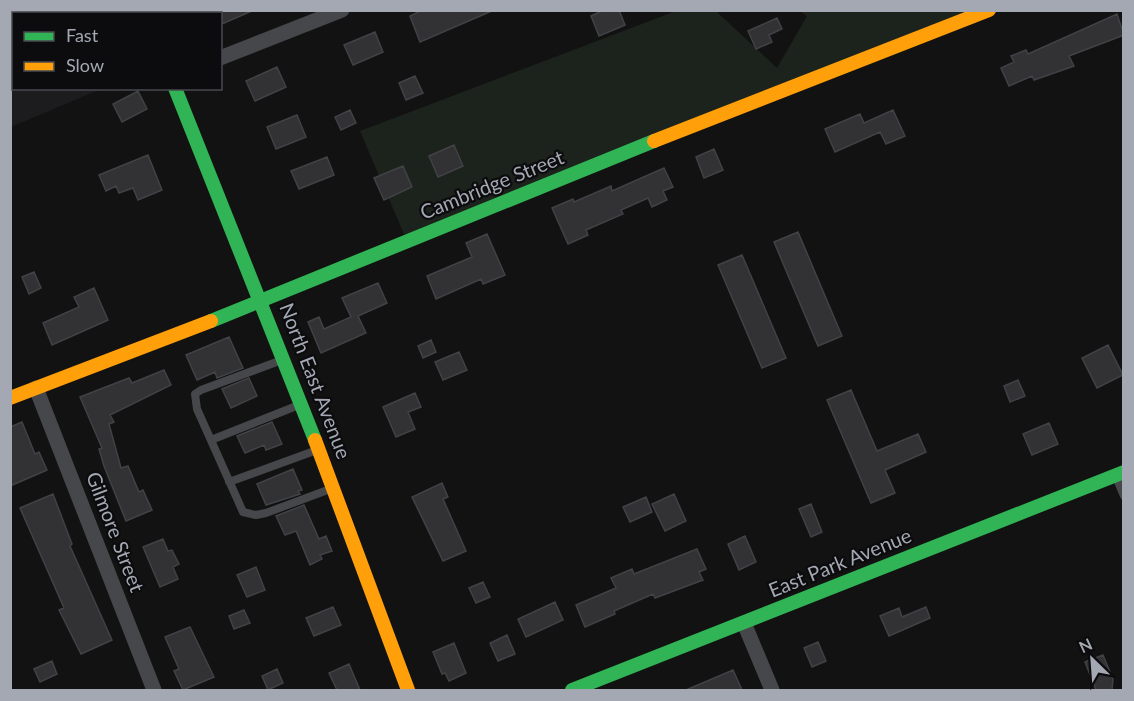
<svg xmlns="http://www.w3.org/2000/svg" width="1134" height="701" font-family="Lato,sans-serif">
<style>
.built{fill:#1c1c1e}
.green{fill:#1c221c}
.building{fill:#323235;stroke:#414246;stroke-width:1.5}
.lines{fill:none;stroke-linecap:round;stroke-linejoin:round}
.lane{stroke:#46474a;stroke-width:8}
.street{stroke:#46474a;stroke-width:15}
.fast{stroke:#30b455;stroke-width:14}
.slow{stroke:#ff9f0a;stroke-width:14}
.labels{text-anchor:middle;stroke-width:4.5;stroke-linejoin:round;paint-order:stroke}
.street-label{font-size:20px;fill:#a3a8b3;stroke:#0c0c0e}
</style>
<rect width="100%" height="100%" fill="#121212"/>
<path class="built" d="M 11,11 L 150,11 L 151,13 L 14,14 L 14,88 L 101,89 L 11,127 Z"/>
<path class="green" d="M 676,11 L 716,11 L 777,68 L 807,16 L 800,11 L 983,11 L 406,239 L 360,131 Z"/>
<path class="building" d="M 216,10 L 254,10 L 222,24 L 220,14 Z
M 422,10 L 494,10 L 420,42 L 410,16 Z
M 604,10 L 619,10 L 625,25 L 599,36 L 591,16 Z
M 1117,14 L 1124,35 L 1069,56 L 1074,66 L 1034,80 L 1032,76 L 1009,86 L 1001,68 L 1014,62 L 1011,56 L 1026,50 L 1028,54 Z
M 777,18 L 782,29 L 769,35 L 772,42 L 756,49 L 748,31 Z
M 375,32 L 383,52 L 353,65 L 344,45 Z
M 277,67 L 286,87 L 255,101 L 246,81 Z
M 415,76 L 423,93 L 406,100 L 399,83 Z
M 138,91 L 147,109 L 122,122 L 113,104 Z
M 350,110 L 356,123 L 341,130 L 335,117 Z
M 893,110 L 905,136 L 886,144 L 880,132 L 835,152 L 825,129 L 860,114 L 864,123 Z
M 297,115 L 306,137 L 276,149 L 267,127 Z
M 454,145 L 463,166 L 438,177 L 429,156 Z
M 714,149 L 723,170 L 704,178 L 696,157 Z
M 148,155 L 162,190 L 138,200 L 133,188 L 119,193 L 116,186 L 106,191 L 99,175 Z
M 327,157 L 334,175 L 299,189 L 291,171 Z
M 403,166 L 412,187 L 384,200 L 374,178 Z
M 664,168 L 673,187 L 663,191 L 667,200 L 652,207 L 648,198 L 621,210 L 623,214 L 586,230 L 588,235 L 568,244 L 552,208 L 573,199 L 574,202 L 611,186 L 612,191 Z
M 798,232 L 842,336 L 818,346 L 774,242 Z
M 487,234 L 505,275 L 483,284 L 481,279 L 436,299 L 427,276 L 472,257 L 466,243 Z
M 742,255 L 786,358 L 762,368 L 718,265 Z
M 34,272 L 41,288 L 29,294 L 22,277 Z
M 378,283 L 387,303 L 358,316 L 366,333 L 321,353 L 308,322 L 319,317 L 324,329 L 351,317 L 342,298 Z
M 94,288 L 108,320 L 52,345 L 43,323 L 79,307 L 74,297 Z
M 229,337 L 243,368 L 217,378 L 215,372 L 197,380 L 186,355 Z
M 431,340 L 436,352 L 423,358 L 418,346 Z
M 1108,345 L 1123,375 L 1097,388 L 1082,358 Z
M 459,352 L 467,370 L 443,380 L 435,362 Z
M 164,370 L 171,385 L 110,415 L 114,422 L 109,424 L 121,468 L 128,466 L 139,492 L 143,490 L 152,510 L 126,521 L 104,466 L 99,449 L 102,448 L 80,397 L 129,378 L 132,383 Z
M 249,378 L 257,396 L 231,408 L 222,389 Z
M 1018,380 L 1025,396 L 1010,402 L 1004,386 Z
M 851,390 L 877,451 L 918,434 L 926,452 L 885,470 L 895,493 L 871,503 L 827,400 Z
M 415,393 L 421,407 L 408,412 L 415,429 L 396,437 L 383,407 Z
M 22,422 L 35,454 L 39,452 L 47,470 L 10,486 L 10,427 Z
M 272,422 L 282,444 L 266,450 L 264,445 L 245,453 L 237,436 Z
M 1049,423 L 1058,444 L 1032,455 L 1023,434 Z
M 293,469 L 302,490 L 298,491 L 300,494 L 266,505 L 257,484 Z
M 442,483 L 448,497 L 443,499 L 466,551 L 443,561 L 412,497 Z
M 53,494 L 72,544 L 70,546 L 112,640 L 81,654 L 59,610 L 64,608 L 20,508 Z
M 674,494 L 686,521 L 665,531 L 652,504 Z
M 646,497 L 652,512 L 630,522 L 623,507 Z
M 811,504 L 822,532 L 811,537 L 799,509 Z
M 304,505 L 319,539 L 326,536 L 332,551 L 320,555 L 322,559 L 310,565 L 296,531 L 285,535 L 276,516 Z
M 745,536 L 756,562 L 739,570 L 728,544 Z
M 163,539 L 168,551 L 172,550 L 179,564 L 173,567 L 178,579 L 160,587 L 143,547 Z
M 697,549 L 706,569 L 699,572 L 703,580 L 655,598 L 653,594 L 614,611 L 615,614 L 585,627 L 576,605 L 616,588 L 611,578 L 632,569 L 634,574 Z
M 256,567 L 265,590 L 247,597 L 237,575 Z
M 483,582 L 490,597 L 476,603 L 469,588 Z
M 555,602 L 563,620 L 526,637 L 518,619 Z
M 333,607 L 341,625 L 314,636 L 306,618 Z
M 926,607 L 930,618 L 889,636 L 880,616 L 899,608 L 902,617 Z
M 244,610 L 250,623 L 234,629 L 229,616 Z
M 190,627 L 214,677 L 183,690 L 174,671 L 179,669 L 165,637 Z
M 507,635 L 515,654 L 498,661 L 490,643 Z
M 818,642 L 826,661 L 812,667 L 804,648 Z
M 454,643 L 466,673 L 449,681 L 445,673 L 442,674 L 433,652 Z
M 1103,655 L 1113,679 L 1112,690 L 1096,690 L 1085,662 Z
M 52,661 L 57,674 L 40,682 L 34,669 Z
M 349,664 L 360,690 L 337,690 L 329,673 Z
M 277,669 L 283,683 L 268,690 L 262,676 Z
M 733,670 L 742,690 L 686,690 Z"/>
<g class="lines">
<path class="lane" d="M 282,360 L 201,390 L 195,394 L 197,409 L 243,512 L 256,515 L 266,513 L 333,488
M 211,440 L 299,405
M 1116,477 L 1124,496
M 229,482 L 317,450"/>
<path class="street" d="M 144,10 L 145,14
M 220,58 L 342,10
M 36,388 L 154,690
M 744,623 L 772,690"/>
<path class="fast" d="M 175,88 L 315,440
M 211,321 L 654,141
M 572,690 L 1124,472"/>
<path class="slow" d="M 654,141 L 989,10
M 10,398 L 211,321
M 315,440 L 408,690"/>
</g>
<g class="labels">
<g class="street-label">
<text transform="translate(492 185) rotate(-22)" y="7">Cambridge Street</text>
<text transform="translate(315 381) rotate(69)" y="7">North East Avenue</text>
<text transform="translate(115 532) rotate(69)" y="7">Gilmore Street</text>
<text transform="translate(840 563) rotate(-22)" y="7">East Park Avenue</text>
</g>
</g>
<rect width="1134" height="701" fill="none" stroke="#a3a8b3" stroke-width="24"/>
<rect x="12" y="12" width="210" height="78" fill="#0c0c0e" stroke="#484a50" stroke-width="1.5"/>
<rect x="24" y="32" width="30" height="9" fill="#30b455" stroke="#484a50" stroke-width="1.5"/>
<text x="66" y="42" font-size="18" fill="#a3a8b3">Fast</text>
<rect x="24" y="62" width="30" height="9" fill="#ff9f0a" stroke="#484a50" stroke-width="1.5"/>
<text x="66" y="72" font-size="18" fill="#a3a8b3">Slow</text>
<g transform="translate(1092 659) rotate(335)" stroke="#0c0c0e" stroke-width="4.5" paint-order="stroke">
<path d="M0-4.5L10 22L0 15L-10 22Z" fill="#a3a8b3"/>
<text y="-9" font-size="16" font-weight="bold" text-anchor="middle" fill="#a3a8b3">N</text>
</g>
</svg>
